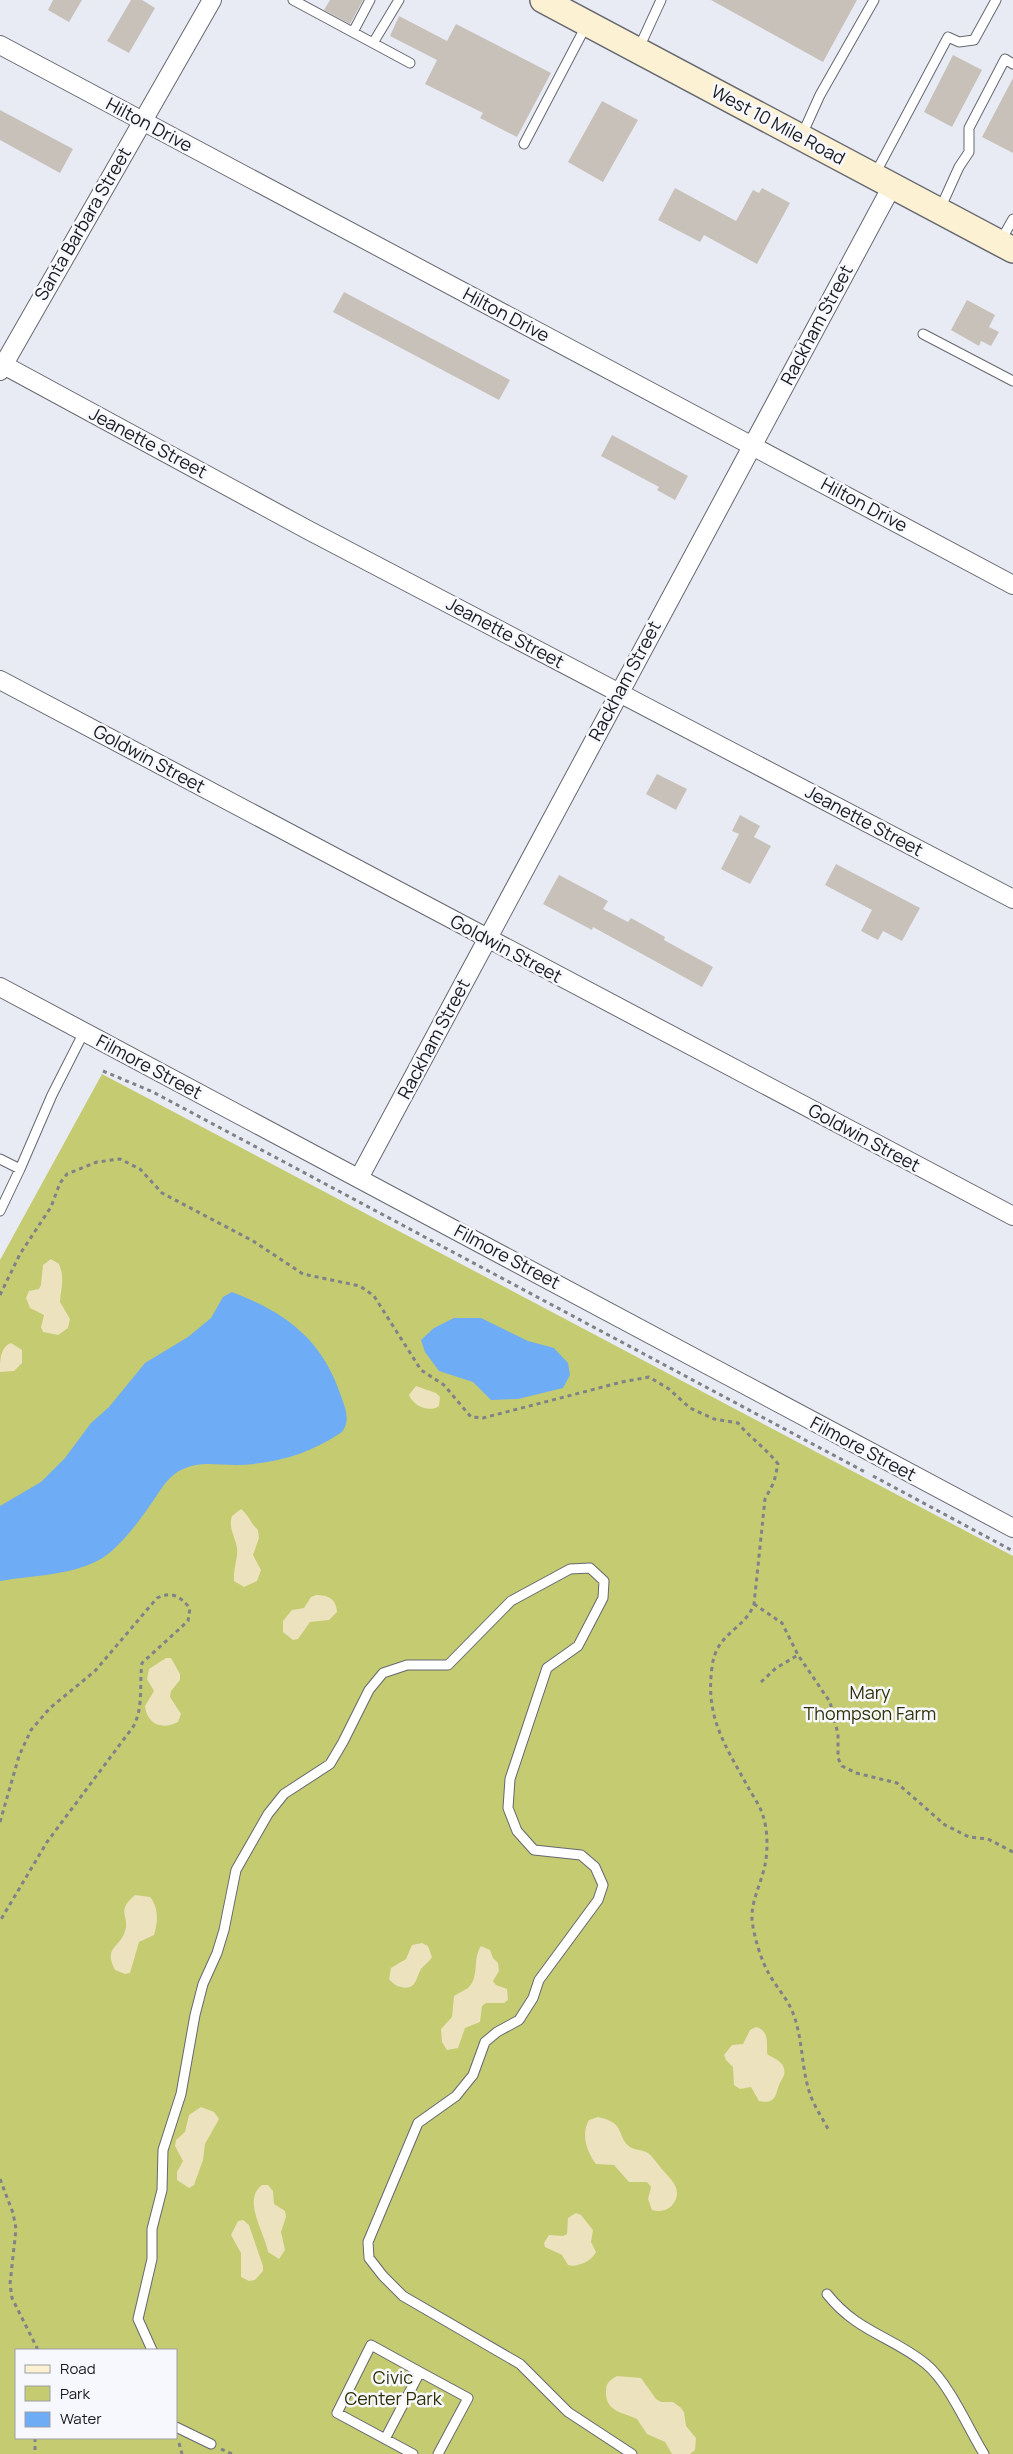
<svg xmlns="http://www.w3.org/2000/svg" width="1013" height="2454" font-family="Manrope,sans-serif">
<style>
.green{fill:#c4cb70;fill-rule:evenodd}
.sand{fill:#ece2bd}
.water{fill:#6facf6}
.building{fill:#c7c1ba}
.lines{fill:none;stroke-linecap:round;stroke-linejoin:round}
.lane-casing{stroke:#666870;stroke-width:11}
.street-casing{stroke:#666870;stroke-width:20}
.secondary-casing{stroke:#666870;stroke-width:28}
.path{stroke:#808288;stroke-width:3;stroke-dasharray:4 4;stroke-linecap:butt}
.lane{stroke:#fff;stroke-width:9}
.street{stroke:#fff;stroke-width:18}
.secondary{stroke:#fdf1d4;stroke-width:25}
.labels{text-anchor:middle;stroke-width:5;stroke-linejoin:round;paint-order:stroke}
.street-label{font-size:18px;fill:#18191c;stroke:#f7f8fe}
.park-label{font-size:18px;fill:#303206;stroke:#f7f8fe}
</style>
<rect width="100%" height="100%" fill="#e9ebf4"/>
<path class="green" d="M 102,1074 L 1013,1556 L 1013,2454 L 0,2454 L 0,1260 ZM 16,2350 L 176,2350 L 176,2438 L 16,2438 Z"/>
<path class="sand" d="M 51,1259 L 59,1264 C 65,1279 61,1287 60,1302 L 70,1319 L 68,1328 L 58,1335 L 43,1332 L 41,1327 L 44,1315 L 30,1308 L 26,1298 L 29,1291 L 39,1289 L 41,1285 L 43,1265 Z
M 11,1343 L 22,1350 L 22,1363 L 14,1371 L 0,1372 C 0,1361 0,1347 11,1343 Z
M 416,1386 L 436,1393 L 440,1397 L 439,1406 C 429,1413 413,1406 409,1395 Z
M 241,1509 C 249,1515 250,1523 258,1530 L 259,1538 L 253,1555 L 261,1570 L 257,1581 L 244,1587 L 234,1581 C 233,1569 238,1559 237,1548 C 235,1535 228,1529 232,1516 Z
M 316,1595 C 329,1595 336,1599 337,1612 L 329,1620 L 310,1622 L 298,1639 L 293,1640 L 283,1632 L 283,1621 L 292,1610 L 304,1608 L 311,1597 Z
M 166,1658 L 171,1658 L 180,1674 L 180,1680 L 171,1691 L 170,1697 L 181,1714 L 178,1722 C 163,1730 147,1725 145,1706 L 154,1691 L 147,1679 L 149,1669 Z
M 135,1895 L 150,1897 C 159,1908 158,1922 154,1935 L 139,1942 L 130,1973 L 125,1974 L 115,1970 C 103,1947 120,1948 125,1931 C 130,1915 115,1912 135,1895 Z
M 422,1943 L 428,1946 L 432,1957 C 429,1962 424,1965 421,1969 C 418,1974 417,1980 414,1984 C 407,1992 394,1986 389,1979 L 391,1968 L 406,1959 L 412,1945 Z
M 481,1946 L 490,1950 L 493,1958 L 498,1963 L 499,1971 L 493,1981 L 496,1985 L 507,1989 L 508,2000 L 504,2003 L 486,2003 L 482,2006 L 480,2022 L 465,2028 L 458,2048 L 447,2050 L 442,2042 L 441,2029 L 452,2017 L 454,1996 C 458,1993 464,1991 468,1988 C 480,1977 472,1959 481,1946 Z
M 756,2027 C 769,2030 767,2043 767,2054 C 773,2058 780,2060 783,2066 C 787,2074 782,2078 779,2085 C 775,2097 775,2104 759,2101 L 751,2087 L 740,2089 L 734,2085 L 733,2067 L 726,2060 L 724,2055 L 732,2045 L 743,2044 L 750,2030 Z
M 201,2107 L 214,2112 L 219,2119 L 205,2144 L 203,2160 L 194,2185 L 189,2188 L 177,2180 L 177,2172 L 183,2161 L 175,2146 L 176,2140 L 185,2132 L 189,2115 Z
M 598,2117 C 627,2123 616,2137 630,2147 C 635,2150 643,2150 648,2153 C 653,2157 657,2163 661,2168 C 670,2179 684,2189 673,2204 C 668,2211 660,2212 652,2210 L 648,2199 L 651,2187 L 647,2182 L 629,2182 L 614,2165 L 596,2164 C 586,2151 581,2133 589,2120 Z
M 262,2185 L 268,2185 L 273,2191 L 274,2204 L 285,2211 L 286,2217 L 281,2232 L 285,2250 L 279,2259 L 268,2252 C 264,2231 242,2200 262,2185 Z
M 576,2213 L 581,2215 L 593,2230 L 591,2242 L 596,2252 C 592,2261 577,2268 568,2265 L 562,2255 L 545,2247 L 544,2243 L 549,2235 L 563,2236 L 567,2234 L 568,2218 Z
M 243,2220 L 249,2225 L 263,2266 L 263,2271 L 255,2280 L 249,2281 L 241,2277 L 241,2253 L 231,2235 L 238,2221 Z
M 617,2376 L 641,2378 L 656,2399 L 661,2402 L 673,2402 L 680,2407 L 684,2412 L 686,2426 L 696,2438 L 695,2450 L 690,2454 L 672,2454 L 665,2442 L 647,2434 L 637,2419 C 623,2412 605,2412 606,2391 C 606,2383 610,2380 617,2376 Z"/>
<path class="water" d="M 232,1292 C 286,1313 322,1339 341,1396 C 345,1408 351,1420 342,1432 C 310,1454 275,1464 236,1465 C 218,1465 200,1461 183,1469 C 168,1476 162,1488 153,1501 C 141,1519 118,1550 99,1560 C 69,1576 33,1575 0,1581 L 0,1506 L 41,1482 L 65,1458 L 91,1423 L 109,1407 L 145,1363 L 188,1337 L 211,1318 L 223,1297 Z
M 454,1318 L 481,1318 L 528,1341 L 554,1348 L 568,1363 L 570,1375 L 563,1388 L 518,1399 L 491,1400 L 473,1382 L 439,1371 L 425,1352 L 421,1340 L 434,1328 Z"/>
<path class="building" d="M 53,0 L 82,0 L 69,22 L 48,10 Z
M 131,0 L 142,0 L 155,8 L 129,53 L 107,41 Z
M 330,0 L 363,0 L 350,24 L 324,10 Z
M 711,0 L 857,0 L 823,62 Z
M 399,16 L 447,41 L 456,24 L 551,73 L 517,137 L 480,118 L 483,113 L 425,84 L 437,60 L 390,36 Z
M 953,55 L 982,70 L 952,127 L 924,112 Z
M 1013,78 L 1013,153 L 982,137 Z
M 602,101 L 638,120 L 603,182 L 568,162 Z
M 0,110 L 73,149 L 60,173 L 0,140 Z
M 675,188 L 736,221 L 753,190 L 759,193 L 762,188 L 790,203 L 757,264 L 704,235 L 700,242 L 658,220 Z
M 344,292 L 510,380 L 499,400 L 333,312 Z
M 967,300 L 995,315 L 989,327 L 999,332 L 991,346 L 981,341 L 979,346 L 951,330 Z
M 612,435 L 688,476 L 675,500 L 657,490 L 659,487 L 601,456 Z
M 657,774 L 687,789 L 676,810 L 646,794 Z
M 740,815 L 760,826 L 754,837 L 771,846 L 750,884 L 721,869 L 739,834 L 732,831 Z
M 836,864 L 920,908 L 902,941 L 883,931 L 878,940 L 861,931 L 872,910 L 825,885 Z
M 559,875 L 608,901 L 603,909 L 628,922 L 631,918 L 665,937 L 664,940 L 713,967 L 702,987 L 593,927 L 592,930 L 543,904 Z"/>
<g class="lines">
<defs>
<path id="lane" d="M 293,0 L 410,63
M 353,32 L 370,0
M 373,43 L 399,0
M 638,50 L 661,0
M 801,137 L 820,95 L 874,0
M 524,144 L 587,24
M 874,176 L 948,37 L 959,42 L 974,40 L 996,0
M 940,209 L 959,167 L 969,152 L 969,128 L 1005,59 L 1013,64
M 1000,242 L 1013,219
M 923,334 L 1013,381
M 0,1159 L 20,1169 L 52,1095 L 84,1032
M 0,1211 L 20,1169
M 827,2294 C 858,2333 892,2336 926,2364 C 949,2383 968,2428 984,2454
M 152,2350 L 138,2319 L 152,2259 L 152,2229 L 162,2190 L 163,2150 L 181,2094 L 195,2015 L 203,1984 L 217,1953 L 224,1930 L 236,1870 L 268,1814 L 284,1794 L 330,1764 L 343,1742 L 369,1690 L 383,1673 L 407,1665 L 448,1665 L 511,1601 L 570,1569 L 590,1568 L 604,1581 L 603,1598 L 578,1646 L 547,1668 L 510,1779 L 508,1808 L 517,1831 L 534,1850 L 581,1855 L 595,1867 L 603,1885 L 598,1900 L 539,1980 L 533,1998 L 519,2020 L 497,2032 L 485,2042 L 473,2075 L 456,2096 L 418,2123 L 368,2242 L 369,2258 L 383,2276 L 403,2296 L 520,2364 L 568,2412 L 632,2454
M 420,2372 L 468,2398 L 438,2454
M 176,2427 L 211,2444
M 385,2439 L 420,2372 L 371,2345 L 337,2413 L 413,2454"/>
<path id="street" d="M 0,45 L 1013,585
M 0,363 L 308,530 L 1013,899
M 0,371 L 212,0
M 0,680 L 1013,1216
M 0,987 L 1013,1528
M 359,1178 L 892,186"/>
<path id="secondary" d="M 543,0 L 1013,250"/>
</defs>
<use href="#lane" class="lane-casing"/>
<use href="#street" class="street-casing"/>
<use href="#secondary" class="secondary-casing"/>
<path class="path" d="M 103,1071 L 153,1092 L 867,1473
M 0,1295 L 20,1254 L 51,1207 L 60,1183 L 67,1174 L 97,1162 L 120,1159 L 140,1169 L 162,1193 L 253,1241 L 303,1274 L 360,1286 L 374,1296 L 421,1370 L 444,1385 L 471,1417 L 483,1418 L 622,1382 L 649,1377 L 669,1389 L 690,1408 L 714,1419 L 738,1423 C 750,1438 766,1448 778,1464 L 774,1482 L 765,1499 L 754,1604 C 745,1630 716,1632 712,1667 C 705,1717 725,1745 748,1787 C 752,1795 759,1804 762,1813 C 768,1828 768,1850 765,1865 C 761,1884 751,1901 752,1920 C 754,1937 761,1960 769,1974 C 777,1988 787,1998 793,2013 C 803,2039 801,2067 810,2094 C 814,2106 823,2119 829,2131
M 873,1476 L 1013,1551
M 754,1604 L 782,1623 L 798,1655 L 830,1702 L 838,1734 L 838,1758 L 842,1766 L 856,1773 L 897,1783 L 945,1825 L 969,1837 L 988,1839 L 1013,1852
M 761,1682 L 776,1668 L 798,1655
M 0,1822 L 19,1756 L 31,1730 L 50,1708 L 95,1671 L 157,1598 C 173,1591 179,1596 190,1608 L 188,1621 L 142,1663 C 139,1685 144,1707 133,1727 L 47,1842 L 0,1921
M 0,2179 L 13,2213 L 16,2229 L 10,2284 L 12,2298 L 38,2350
M 35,2438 L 35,2454
M 179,2443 L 182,2454
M 221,2449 L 232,2454"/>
<use href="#lane" class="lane"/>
<use href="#street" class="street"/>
<use href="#secondary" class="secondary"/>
</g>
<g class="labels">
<g class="street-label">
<text transform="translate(149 125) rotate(28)" y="6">Hilton Drive</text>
<text transform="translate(778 125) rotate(28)" y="6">West 10 Mile Road</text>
<text transform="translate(83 224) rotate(-60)" y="6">Santa Barbara Street</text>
<text transform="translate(506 315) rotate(28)" y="6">Hilton Drive</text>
<text transform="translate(817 325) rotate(-62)" y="6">Rackham Street</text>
<text transform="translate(148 443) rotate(28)" y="6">Jeanette Street</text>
<text transform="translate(864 505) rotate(28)" y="6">Hilton Drive</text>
<text transform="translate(505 633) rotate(28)" y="6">Jeanette Street</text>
<text transform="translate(625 681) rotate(-62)" y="6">Rackham Street</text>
<text transform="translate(149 759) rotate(28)" y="6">Goldwin Street</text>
<text transform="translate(864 821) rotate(28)" y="6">Jeanette Street</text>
<text transform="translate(506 949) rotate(28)" y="6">Goldwin Street</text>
<text transform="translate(434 1039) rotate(-62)" y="6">Rackham Street</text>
<text transform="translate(149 1067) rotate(28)" y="6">Filmore Street</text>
<text transform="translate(864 1138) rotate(28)" y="6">Goldwin Street</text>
<text transform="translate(507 1257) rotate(28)" y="6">Filmore Street</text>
<text transform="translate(863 1449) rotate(28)" y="6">Filmore Street</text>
</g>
<g class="park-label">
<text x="870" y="1699">Mary<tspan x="870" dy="21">Thompson Farm</tspan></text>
<text x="393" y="2384">Civic<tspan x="393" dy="21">Center Park</tspan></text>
</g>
</g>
<rect x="15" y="2349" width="162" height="90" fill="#f7f8fe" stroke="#9e9fa4"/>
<rect x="25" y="2365" width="25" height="8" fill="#fdf1d4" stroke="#9e9fa4"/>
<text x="60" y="2374" font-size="15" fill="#18191c">Road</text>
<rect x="25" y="2386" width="25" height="15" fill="#c4cb70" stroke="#9e9fa4"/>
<text x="60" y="2399" font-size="15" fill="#18191c">Park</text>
<rect x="25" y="2412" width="25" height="15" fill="#6facf6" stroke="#9e9fa4"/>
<text x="60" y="2424" font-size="15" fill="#18191c">Water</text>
</svg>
